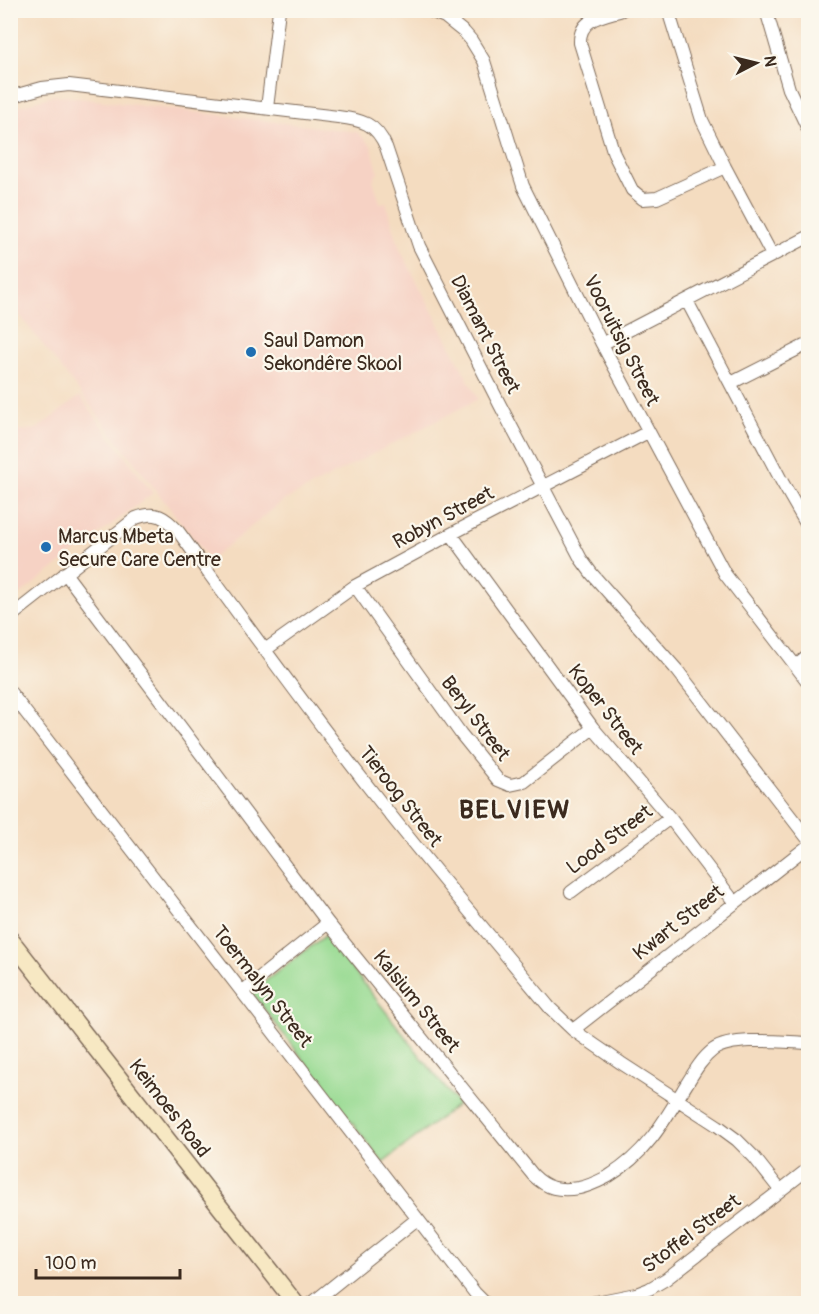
<svg xmlns="http://www.w3.org/2000/svg" width="819" height="1314" font-family="Pangolin,sans-serif">
<style>
.built{fill:#f6d2c4}
.green{fill:#98da92;stroke:#6a8258;stroke-width:1.5}
.lines{fill:none;stroke-linecap:round;stroke-linejoin:round}
.street-casing{stroke:#7c6857;stroke-width:14}
.secondary-casing{stroke:#7c6857;stroke-width:19}
.street{stroke:#fff;stroke-width:12}
.secondary{stroke:#f7e8c3;stroke-width:16}
.poi-dot{fill:#1f6fb2;stroke:#fbf7ec;stroke-width:2}
.labels{text-anchor:middle;stroke-width:4.5;stroke-linejoin:round;paint-order:stroke}
.street-label{font-size:20px;fill:#3b2a1e;stroke:#fbf7ec}
.poi-label{font-size:20px;fill:#3b2a1e;stroke:#fbf7ec;text-anchor:start}
.district-label{font-size:26px;font-weight:bold;letter-spacing:1.5px;fill:#3b2a1e;stroke:#fbf7ec}
</style>
<rect width="100%" height="100%" fill="#fbf7ec"/>
<filter id="ink" filterUnits="userSpaceOnUse"><feTurbulence type="fractalNoise" baseFrequency=".0167" numOctaves="2"/><feDisplacementMap in="SourceGraphic" scale="12" xChannelSelector="R" yChannelSelector="G"/><feConvolveMatrix kernelMatrix="1 2 1 2 8 2 1 2 1" color-interpolation-filters="sRGB"/></filter>
<filter id="wash" filterUnits="userSpaceOnUse"><feTurbulence type="fractalNoise" baseFrequency=".008" numOctaves="4" result="noise"/><feDisplacementMap in="SourceGraphic" scale="24" xChannelSelector="R" yChannelSelector="G"/><feGaussianBlur stdDeviation="1.35" result="paint"/><feColorMatrix in="noise" values="0 0 0 0 0 0 0 0 0 0 0 0 0 0 0 0 0 1.4 0 .05"/><feComposite in="paint" operator="in"/></filter>
<g filter="url(#wash)">
<rect width="100%" height="100%" fill="#f4dcc0"/>
<path class="built" d="M 55,95 L 357,132 L 371,145 L 378,172 L 373,180 L 380,203 L 386,202 L 400,249 L 478,399 L 283,501 L 210,560 L 11,304 L 11,109 Z
M 80,396 L 153,493 L 11,601 L 11,432 L 37,429 Z"/>
<path class="green" d="M 326,935 L 458,1104 L 383,1163 L 251,992 Z"/>
</g>
<g filter="url(#ink)">
<g class="lines">
<defs>
<path id="street" d="M 428,10 L 445,17 L 465,33 L 471,40 L 484,61 L 523,186 L 602,344 L 725,574 L 808,682
M 622,10 C 603,16 579,18 580,43 L 614,154 L 632,190 L 638,195 L 643,199 L 657,198 L 725,167
M 668,10 L 702,120 L 725,167 L 772,255
M 766,10 L 789,89 L 808,129
M 451,22 L 458,10
M 10,97 L 42,88 L 69,85 L 338,117 C 362,120 376,123 386,147 L 419,246 L 500,405 L 581,559 L 592,574 L 677,670 L 808,839
M 267,108 L 279,10
M 687,301 L 781,480 L 808,527
M 602,344 L 808,237
M 731,383 L 808,344
M 451,534 L 593,728 L 670,818 L 735,903
M 65,573 L 328,923 L 533,1175 C 547,1189 559,1191 579,1188 C 590,1186 599,1181 609,1176 C 645,1154 662,1125 683,1090 C 692,1076 700,1060 713,1050 C 733,1036 784,1042 808,1043
M 355,586 L 461,734 L 498,780 L 510,785 L 524,782 L 593,728
M 10,617 L 136,518 C 156,510 165,517 178,531 C 243,620 306,708 374,794 C 431,867 491,937 550,1008 L 573,1030 L 621,1063 L 718,1126 L 737,1140 L 754,1157 L 780,1190
M 265,650 L 355,586 L 451,534 L 648,432
M 796,666 L 808,656
M 10,692 L 475,1293 L 486,1304
M 571,892 L 670,818
M 243,991 L 328,923
M 573,1030 L 808,846
M 311,1304 L 417,1219
M 586,1304 L 636,1294 L 649,1289 L 666,1279 L 808,1169"/>
<path id="secondary" d="M 10,939 L 296,1304"/>
</defs>
<use href="#street" class="street-casing"/>
<use href="#secondary" class="secondary-casing"/>
<use href="#street" class="street"/>
<use href="#secondary" class="secondary"/>
</g>
</g>
<g class="poi-dot">
<circle cx="251" cy="352" r="6"/>
<circle cx="46" cy="547" r="6"/>
</g>
<g class="labels">
<g class="street-label">
<text transform="translate(486 334) rotate(63)" y="7">Diamant Street</text>
<text transform="translate(622 340) rotate(63)" y="7">Vooruitsig Street</text>
<text transform="translate(443 517) rotate(-28)" y="7">Robyn Street</text>
<text transform="translate(606 709) rotate(52)" y="7">Koper Street</text>
<text transform="translate(476 718) rotate(53)" y="7">Beryl Street</text>
<text transform="translate(401 796) rotate(52)" y="7">Tieroog Street</text>
<text transform="translate(609 839) rotate(-37)" y="7">Lood Street</text>
<text transform="translate(678 922) rotate(-38)" y="7">Kwart Street</text>
<text transform="translate(263 986) rotate(52)" y="7">Toermalyn Street</text>
<text transform="translate(417 1001) rotate(51)" y="7">Kalsium Street</text>
<text transform="translate(170 1108) rotate(52)" y="7">Keimoes Road</text>
<text transform="translate(691 1233) rotate(-37)" y="7">Stoffel Street</text>
</g>
<g class="poi-label">
<text x="263" y="347">Saul Damon<tspan x="263" dy="23">Sekondêre Skool</tspan></text>
<text x="58" y="543">Marcus Mbeta<tspan x="58" dy="23">Secure Care Centre</tspan></text>
</g>
<g class="district-label">
<text x="515" y="818">BELVIEW</text>
</g>
</g>
<rect width="819" height="1314" fill="none" stroke="#fbf7ec" stroke-width="36"/>
<g transform="translate(756 63) rotate(83)" stroke="#fbf7ec" stroke-width="4.5" paint-order="stroke">
<path d="M0-4.5L10 22L0 15L-10 22Z" fill="#3b2a1e"/>
<text y="-9" font-size="16" font-weight="bold" text-anchor="middle" fill="#3b2a1e">N</text>
</g>
<path d="M36 1269v9h144v-9" fill="none" stroke="#3b2a1e" stroke-width="3"/>
<text x="45" y="1269" font-size="18" fill="#3b2a1e" stroke="#fbf7ec" stroke-width="4.5" paint-order="stroke">100 m</text>
</svg>
